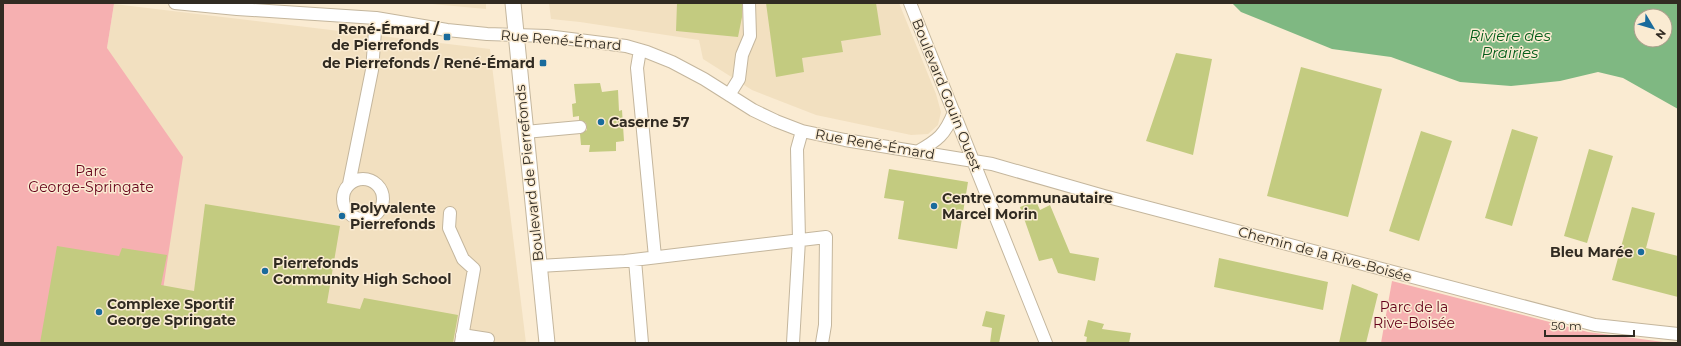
<svg xmlns="http://www.w3.org/2000/svg" width="1681" height="346" font-family="Montserrat,sans-serif">
<style>
.built{fill:#f2e0c0}
.green{fill:#f6b0b1}
.water{fill:#7fb882;fill-rule:evenodd}
.building{fill:#c3cb80}
.lines{fill:none;stroke-linecap:round;stroke-linejoin:round}
.minor-casing{stroke:#c4b69d;stroke-width:14}
.major-casing{stroke:#c4b69d;stroke-width:17}
.minor{stroke:#fff;stroke-width:12}
.major{stroke:#fff;stroke-width:15}
.poi-dot{fill:#1a6b9c;stroke:#faebd2;stroke-width:1.5}
.labels{text-anchor:middle;stroke-width:3;stroke-linejoin:round;paint-order:stroke}
.poi-label{font-size:14px;font-weight:bold;fill:#312b22;stroke:#faebd2;text-anchor:start}
.street-label{font-size:14px;fill:#312b22;stroke:#faebd2}
.park-label{font-size:14px;fill:#65021a;stroke:#faebd2}
.water-label{font-size:15px;font-style:italic;fill:#045e1a;stroke:#faebd2}
</style>
<rect width="100%" height="100%" fill="#faebd2"/>
<path class="built" d="M 421,3 L 486,3 L 486,9 Z
M 549,3 L 899,3 L 936,94 L 941,112 L 938,125 L 928,134 L 911,135 L 816,115 L 752,90 L 703,59 L 699,40 L 580,22 L 551,19 Z
M 114,4 L 490,49 L 526,343 L 155,343 L 107,48 Z"/>
<path class="green" d="M 3,3 L 114,4 L 107,48 L 183,157 L 155,343 L 3,343 Z
M 1392,281 L 1588,332 L 1671,343 L 1381,343 Z"/>
<path class="water" d="M 1232,3 L 1678,3 L 1678,109 L 1623,78 L 1598,72 L 1560,81 L 1511,86 L 1460,82 L 1391,57 L 1332,49 L 1241,12 ZM 1641,16 L 1665,16 L 1665,40 L 1641,40 Z"/>
<path class="building" d="M 677,3 L 742,3 L 742,17 L 738,37 L 676,31 Z
M 766,3 L 876,3 L 881,35 L 841,41 L 843,52 L 802,58 L 804,72 L 776,77 Z
M 1176,53 L 1212,59 L 1193,155 L 1146,141 Z
M 1301,67 L 1382,89 L 1348,217 L 1267,196 Z
M 600,83 L 602,92 L 618,90 L 619,111 L 622,110 L 624,141 L 616,142 L 616,151 L 589,152 L 590,145 L 581,145 L 580,134 L 587,130 L 586,123 L 579,120 L 579,116 L 573,117 L 572,104 L 576,103 L 574,84 Z
M 1512,129 L 1538,137 L 1512,226 L 1485,218 Z
M 1421,131 L 1452,141 L 1419,241 L 1389,231 Z
M 1589,149 L 1613,156 L 1587,243 L 1564,236 Z
M 889,169 L 968,182 L 957,249 L 898,239 L 904,201 L 884,198 Z
M 1036,201 L 1040,210 L 1050,205 L 1070,253 L 1099,258 L 1095,281 L 1058,273 L 1052,258 L 1039,261 L 1020,207 Z
M 205,204 L 340,226 L 327,303 L 360,309 L 364,298 L 458,315 L 453,343 L 40,343 L 57,246 L 119,256 L 122,248 L 167,255 L 161,285 L 194,291 Z
M 1632,207 L 1655,213 L 1646,248 L 1678,256 L 1678,297 L 1612,280 Z
M 1219,258 L 1328,282 L 1323,310 L 1214,287 Z
M 1352,284 L 1378,294 L 1366,343 L 1339,343 Z
M 986,311 L 1005,315 L 999,343 L 990,343 L 992,328 L 982,326 Z
M 1088,320 L 1104,324 L 1102,329 L 1131,333 L 1129,343 L 1086,343 L 1087,337 L 1084,336 Z"/>
<g class="lines">
<defs>
<path id="minor" d="M 175,3 L 237,9 L 376,18 L 447,30 L 487,34 L 547,36 L 626,46 L 647,52 L 672,62 L 704,79 L 753,110 L 776,121 L 802,131 L 845,140 L 992,164 L 1104,196 L 1595,325 L 1678,334
M 910,3 L 1046,343
M 640,50 L 637,68 L 655,257
M 729,95 L 739,79 L 742,55 L 750,36 L 749,3
M 525,132 L 580,127
M 917,152 C 938,140 945,135 954,112
M343 199a20 20 0 1 1 40 0a20 20 0 1 1-40 0Z
M 349,184 L 372,70 L 376,18
M 450,213 L 449,228 L 463,259 L 474,269 L 461,343
M 635,260 L 642,343
M 539,266 L 625,261 L 826,237 L 825,325 L 822,343
M 462,335 L 488,339
M 793,343 L 799,240 L 797,149 L 802,131"/>
<path id="major" d="M 513,3 L 547,343"/>
</defs>
<use href="#minor" class="minor-casing"/>
<use href="#major" class="major-casing"/>
<use href="#minor" class="minor"/>
<use href="#major" class="major"/>
</g>
<g class="poi-dot">
<rect x="443" y="33" width="8" height="8" rx="2"/>
<rect x="539" y="59" width="8" height="8" rx="2"/>
<circle cx="601" cy="122" r="4"/>
<circle cx="934" cy="206" r="4"/>
<circle cx="342" cy="216" r="4"/>
<circle cx="1641" cy="252" r="4"/>
<circle cx="265" cy="271" r="4"/>
<circle cx="99" cy="312" r="4"/>
</g>
<g class="labels">
<g class="poi-label">
<text x="439" y="34" text-anchor="end">René-Émard /<tspan x="439" dy="16">de Pierrefonds</tspan></text>
<text x="535" y="68" text-anchor="end">de Pierrefonds / René-Émard</text>
<text x="609" y="127">Caserne 57</text>
<text x="942" y="203">Centre communautaire<tspan x="942" dy="16">Marcel Morin</tspan></text>
<text x="350" y="213">Polyvalente<tspan x="350" dy="16">Pierrefonds</tspan></text>
<text x="1633" y="257" text-anchor="end">Bleu Marée</text>
<text x="273" y="268">Pierrefonds<tspan x="273" dy="16">Community High School</tspan></text>
<text x="107" y="309">Complexe Sportif<tspan x="107" dy="16">George Springate</tspan></text>
</g>
<g class="street-label">
<text transform="translate(561 40) rotate(5)" y="5">Rue René-Émard</text>
<text transform="translate(947 95) rotate(68)" y="5">Boulevard Gouin Ouest</text>
<text transform="translate(875 144) rotate(10)" y="5">Rue René-Émard</text>
<text transform="translate(529 173) rotate(-96)" y="5">Boulevard de Pierrefonds</text>
<text transform="translate(1325 254) rotate(15)" y="5">Chemin de la Rive-Boisée</text>
</g>
<g class="park-label">
<text x="91" y="176">Parc<tspan x="91" dy="16">George-Springate</tspan></text>
<text x="1414" y="312">Parc de la<tspan x="1414" dy="16">Rive-Boisée</tspan></text>
</g>
<g class="water-label">
<text x="1510" y="41">Rivière des<tspan x="1510" dy="17">Prairies</tspan></text>
</g>
</g>
<rect width="1681" height="346" fill="none" stroke="#312b22" stroke-width="8"/>
<g transform="translate(1653 28) rotate(128)"><circle r="19" fill="#faebd2" stroke="#aa9e8c"/>
<path d="M0-3L7 15L0 10L-7 15Z" fill="#1a6b9c"/>
<text y="-6" font-size="11" font-weight="bold" text-anchor="middle" fill="#312b22">N</text>
</g>
<path d="M1545 330v6h89v-6" fill="none" stroke="#312b22" stroke-width="2"/>
<text x="1551" y="330" font-size="12" fill="#312b22" stroke="#faebd2" stroke-width="3" paint-order="stroke">50 m</text>
</svg>
